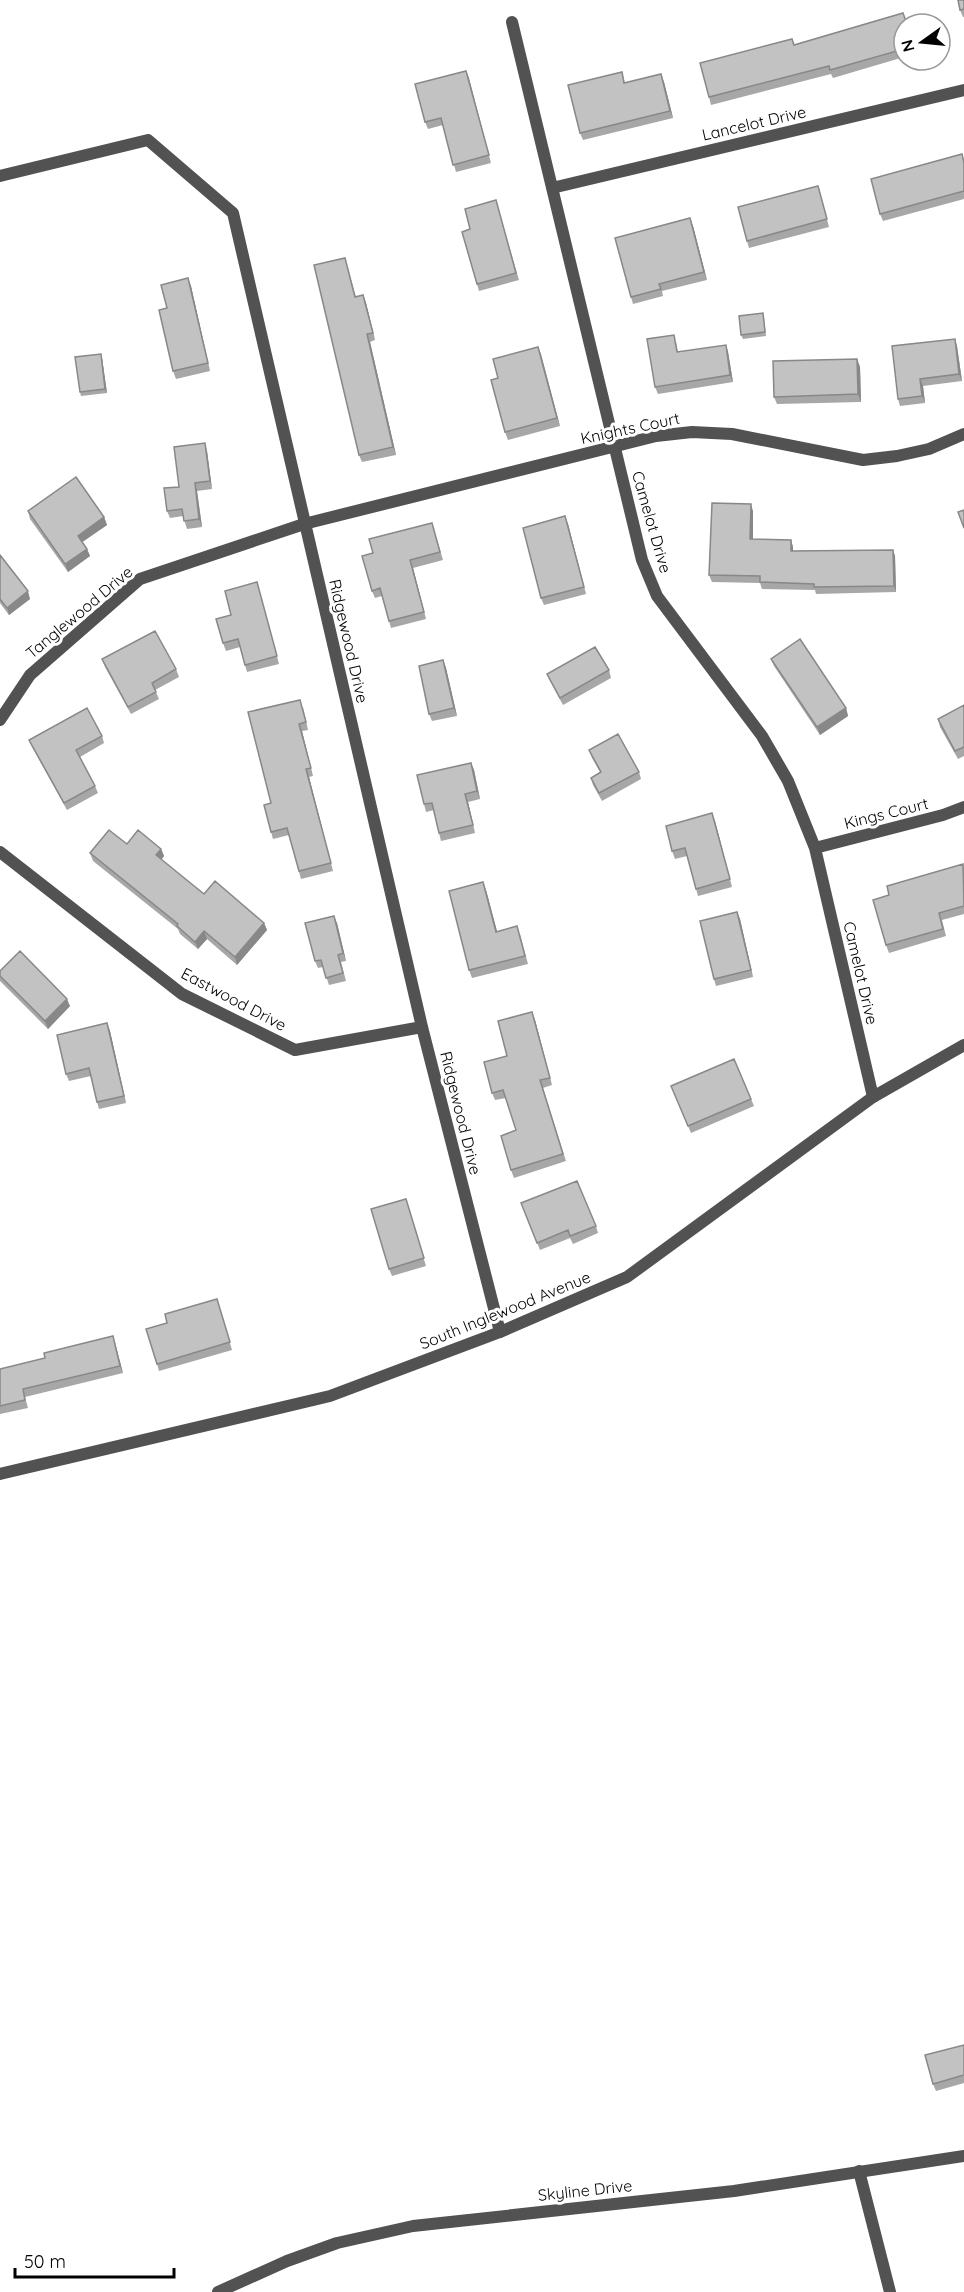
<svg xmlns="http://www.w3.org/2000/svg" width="964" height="2292" font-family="Quicksand,sans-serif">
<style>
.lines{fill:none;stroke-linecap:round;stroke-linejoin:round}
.minor{stroke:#525252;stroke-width:12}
.tertiary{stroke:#525252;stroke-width:12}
.wall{fill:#a7a7a7}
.shaded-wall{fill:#888}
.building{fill:#c2c2c2;stroke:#888;stroke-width:1.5}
.labels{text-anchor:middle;stroke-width:6;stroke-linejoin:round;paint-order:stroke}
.street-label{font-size:16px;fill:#000;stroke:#fff}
</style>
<rect width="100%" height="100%" fill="#fff"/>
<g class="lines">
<path class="minor" d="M 512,22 L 642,560 L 657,596 L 762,736 L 788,781 L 815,848 L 873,1097
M 0,176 L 148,140 L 233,213 L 422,1027 L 500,1332
M 552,188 L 964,90
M 0,720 L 30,675 L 140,579 L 304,524 L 656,436 L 692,432 L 732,434 L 863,460 L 897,456 L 929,449 L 964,434
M 815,848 L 943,815 L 964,807
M 0,852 L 182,994 L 295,1050 L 422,1027
M 859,2171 L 890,2292"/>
<path class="tertiary" d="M 0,1474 L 330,1396 L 500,1332 L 627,1277 L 873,1097 L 964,1045
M 218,2292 L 287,2261 L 337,2243 L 413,2226 L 734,2191 L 964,2156"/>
</g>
<path class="wall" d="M 964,0 L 964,17 L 963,17 L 960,10 Z
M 903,13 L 907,24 L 904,24 L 904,57 L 833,78 L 831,74 L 711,105 L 709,97 L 792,39 L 794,45 Z
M 466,71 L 491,163 L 456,172 L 443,125 L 428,129 L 425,122 Z
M 622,72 L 625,83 L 664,82 L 673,118 L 583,140 L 580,133 Z
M 962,154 L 964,161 L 964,199 L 883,221 L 880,214 Z
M 818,186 L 829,227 L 749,248 L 747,241 Z
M 498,208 L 519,280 L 479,291 L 477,284 L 470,229 Z
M 693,226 L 707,280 L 662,291 L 663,296 L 633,304 L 631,297 Z
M 345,258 L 356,297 L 363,295 L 366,303 L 375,340 L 370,342 L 396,455 L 362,462 L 359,455 Z
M 191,286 L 210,371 L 176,379 L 173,371 L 167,308 Z
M 764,317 L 766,336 L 743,339 L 741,335 Z
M 676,342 L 678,352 L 726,345 L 728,352 L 733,382 L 658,394 L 655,387 Z
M 957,346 L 962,381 L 923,386 L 925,403 L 900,406 L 898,399 Z
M 538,347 L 560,426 L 508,440 L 505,432 L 498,378 Z
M 101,354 L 102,358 L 107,393 L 81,396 L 80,392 Z
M 857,359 L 860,367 L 861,402 L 777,404 L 774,397 Z
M 207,451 L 212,489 L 197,491 L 202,527 L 187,529 L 183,516 L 170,518 L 167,511 L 179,487 Z
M 28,511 L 104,517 L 107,525 L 82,542 L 87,549 L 90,556 L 68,572 L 30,519 Z
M 753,511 L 753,539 L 791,540 L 793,547 L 793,551 L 893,550 L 895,556 L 896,592 L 816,594 L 815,590 L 762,589 L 760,583 L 712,582 L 709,575 Z
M 432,523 L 443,560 L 413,568 L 426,619 L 391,628 L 382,596 L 375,598 L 372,591 L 373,553 Z
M 568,524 L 586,594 L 544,605 L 541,598 Z
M 0,555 L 30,599 L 9,615 L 0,603 Z
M 259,590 L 279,664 L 247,672 L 240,647 L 226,651 L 223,643 L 231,615 Z
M 102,659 L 176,669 L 179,677 L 155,690 L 159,699 L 131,714 L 105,667 Z
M 771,659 L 846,708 L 848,716 L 820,735 L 774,666 Z
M 443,660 L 446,668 L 457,716 L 432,721 L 429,714 Z
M 609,670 L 611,678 L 563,705 L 550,681 L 547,674 Z
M 964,705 L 964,756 L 958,759 L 940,727 L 938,719 Z
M 303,707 L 308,730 L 302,731 L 313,776 L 309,777 L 333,871 L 301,879 L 289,835 L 273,839 L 271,832 L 271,803 Z
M 102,736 L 104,743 L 80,757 L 95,786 L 98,793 L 67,810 L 32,747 L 29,740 Z
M 589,750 L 639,772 L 641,779 L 602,801 L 593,785 L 591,778 L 600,772 L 592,758 Z
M 471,763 L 474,770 L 480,799 L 468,802 L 475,833 L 441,841 L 439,833 L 434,810 L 426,812 L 424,804 Z
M 715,821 L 732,887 L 698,896 L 687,856 L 675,859 L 672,851 Z
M 127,844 L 161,849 L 164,856 L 161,860 L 204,894 L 264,923 L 267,930 L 237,965 L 207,939 L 198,949 L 180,934 L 178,929 L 93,861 L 90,853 Z
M 964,866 L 964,914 L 942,920 L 946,936 L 889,953 L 886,945 L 889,895 Z
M 486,890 L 497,931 L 520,934 L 528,964 L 472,978 L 469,970 Z
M 737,912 L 740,919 L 753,977 L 716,986 L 714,979 Z
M 337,923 L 346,961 L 341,962 L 346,981 L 329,985 L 323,967 L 318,968 L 315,961 Z
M 0,971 L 70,1006 L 48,1029 L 0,981 Z
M 535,1020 L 552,1085 L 543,1088 L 566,1161 L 514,1178 L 511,1170 L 516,1130 L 506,1098 L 495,1100 L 492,1093 L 507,1056 Z
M 107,1023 L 110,1031 L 126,1103 L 99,1109 L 97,1102 L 91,1076 L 69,1081 L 66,1074 Z
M 671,1086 L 751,1099 L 754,1106 L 691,1133 Z
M 406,1199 L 426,1266 L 392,1276 L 389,1269 Z
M 521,1203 L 596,1226 L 598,1233 L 573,1244 L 570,1238 L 540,1250 Z
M 217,1299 L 232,1350 L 159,1371 L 157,1364 L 167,1323 Z
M 115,1343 L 123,1373 L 25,1397 L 28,1408 L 0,1414 L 0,1369 Z
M 964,2045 L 964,2083 L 936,2091 L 933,2084 Z"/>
<path class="shaded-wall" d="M 466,71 L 469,78 L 491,163 L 489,155 Z
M 661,74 L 664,82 L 673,118 L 670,111 Z
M 690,218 L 693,226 L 707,280 L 704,272 Z
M 188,278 L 191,286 L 210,371 L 208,363 Z
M 363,295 L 366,303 L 375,340 L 373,333 Z
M 367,334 L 370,342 L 396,455 L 393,447 Z
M 955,339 L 957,346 L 962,381 L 959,374 Z
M 726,345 L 728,352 L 733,382 L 730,375 Z
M 538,347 L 541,354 L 560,426 L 557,418 Z
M 101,354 L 102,358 L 107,393 L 105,389 Z
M 857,359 L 860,367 L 861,402 L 858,394 Z
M 920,379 L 923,386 L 925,403 L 922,396 Z
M 205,443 L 207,451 L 212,489 L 210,481 Z
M 195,483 L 197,491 L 202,527 L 199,519 Z
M 751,504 L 753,511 L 753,546 L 750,539 Z
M 565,516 L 568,524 L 586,594 L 584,587 Z
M 104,517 L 107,525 L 81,543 L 78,536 Z
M 791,540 L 793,547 L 793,558 L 791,551 Z
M 87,549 L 90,556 L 68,572 L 65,564 Z
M 893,550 L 895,556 L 896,592 L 894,586 Z
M 410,560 L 413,568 L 426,619 L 424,612 Z
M 28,591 L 30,599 L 9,615 L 7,608 Z
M 443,660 L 446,668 L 457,716 L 454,708 Z
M 846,708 L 848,716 L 820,735 L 817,727 Z
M 299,724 L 302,731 L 313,776 L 311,768 Z
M 471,763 L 474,770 L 480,799 L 477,791 Z
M 306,769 L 309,777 L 333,871 L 331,863 Z
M 465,794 L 468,802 L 475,833 L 473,825 Z
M 712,813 L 715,821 L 732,887 L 730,879 Z
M 161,849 L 164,856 L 159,863 L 156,855 Z
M 483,882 L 486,890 L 499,939 L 496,932 Z
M 737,912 L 740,919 L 753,977 L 751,970 Z
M 334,916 L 337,923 L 346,961 L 343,953 Z
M 264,923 L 267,930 L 237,965 L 235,957 Z
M 204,931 L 207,939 L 198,949 L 195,942 Z
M 67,999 L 70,1006 L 48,1029 L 45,1021 Z
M 532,1012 L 535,1020 L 552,1085 L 550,1078 Z
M 107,1023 L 110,1031 L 126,1103 L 124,1096 Z
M 113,1336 L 115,1343 L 123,1373 L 120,1366 Z"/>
<path class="building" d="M 958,0 L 964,0 L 964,9 L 960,10 Z
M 903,13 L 907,24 L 904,24 L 904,49 L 830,70 L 829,66 L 709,97 L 700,63 L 792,39 L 794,45 Z
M 466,71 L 489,155 L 453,165 L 441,118 L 425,122 L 415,84 Z
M 622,72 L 624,83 L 661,74 L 670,111 L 580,133 L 568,85 Z
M 962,154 L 964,163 L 964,191 L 880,214 L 871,179 Z
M 818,186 L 827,219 L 747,241 L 738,207 Z
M 496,200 L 516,273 L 477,284 L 462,232 L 470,229 L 465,209 Z
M 690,218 L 704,272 L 659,284 L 661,289 L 631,297 L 615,238 Z
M 345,258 L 355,297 L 363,295 L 373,333 L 367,334 L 393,447 L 359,455 L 314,265 Z
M 188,278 L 208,363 L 173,371 L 159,310 L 167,308 L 161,285 Z
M 763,313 L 765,332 L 741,335 L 739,316 Z
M 674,335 L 677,352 L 726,345 L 730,375 L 655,387 L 647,339 Z
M 955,339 L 959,374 L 920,379 L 922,396 L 898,399 L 892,346 Z
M 538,347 L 557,418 L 505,432 L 491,380 L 498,378 L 493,359 Z
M 101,354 L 105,389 L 80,392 L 75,357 Z
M 857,359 L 858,394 L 774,397 L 773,361 Z
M 205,443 L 210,481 L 195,483 L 199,519 L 184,521 L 182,509 L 167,511 L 164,488 L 179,487 L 174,447 Z
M 76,477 L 104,517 L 78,536 L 87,549 L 65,564 L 28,511 Z
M 712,503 L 751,504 L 750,539 L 791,540 L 791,551 L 893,550 L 894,586 L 814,587 L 814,584 L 760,582 L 760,576 L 709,575 Z
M 964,510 L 964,528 L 958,512 Z
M 565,516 L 584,587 L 541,598 L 523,528 Z
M 432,523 L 440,552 L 410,560 L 424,612 L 389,621 L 380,588 L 372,591 L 362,556 L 373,553 L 369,539 Z
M 0,555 L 28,591 L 7,608 L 0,599 Z
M 257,582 L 277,656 L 245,665 L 238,639 L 223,643 L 216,619 L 231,615 L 225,591 Z
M 155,631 L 176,669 L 152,683 L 156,692 L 128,707 L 102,659 Z
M 800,639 L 846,708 L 817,727 L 771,659 Z
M 595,647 L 609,670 L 560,698 L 547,674 Z
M 443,660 L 454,708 L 429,714 L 419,666 Z
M 300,700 L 306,722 L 299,724 L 311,768 L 306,769 L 331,863 L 299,871 L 287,828 L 271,832 L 264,805 L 271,803 L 248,712 Z
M 964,705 L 964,747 L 955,751 L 938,719 Z
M 87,708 L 102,736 L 76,750 L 95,786 L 64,803 L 29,740 Z
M 618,734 L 639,772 L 599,793 L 591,778 L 601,772 L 589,750 Z
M 471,763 L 477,791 L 465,794 L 473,825 L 439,833 L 432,803 L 424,804 L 417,775 Z
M 712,813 L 730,879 L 696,889 L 685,848 L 672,851 L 666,826 Z
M 109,830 L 127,844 L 138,830 L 161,849 L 156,855 L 204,894 L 215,881 L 264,923 L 235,957 L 204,931 L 195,942 L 177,926 L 178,924 L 90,853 Z
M 963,864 L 964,906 L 939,913 L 943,929 L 886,945 L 873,900 L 889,895 L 887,886 Z
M 483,882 L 496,932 L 517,926 L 525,956 L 469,970 L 449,891 Z
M 737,912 L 751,970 L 714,979 L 700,921 Z
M 334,916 L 343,953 L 338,955 L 343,973 L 326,978 L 321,960 L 315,961 L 305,923 Z
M 20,951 L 67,999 L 45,1021 L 0,976 L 0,971 Z
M 532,1012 L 550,1078 L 540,1080 L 563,1154 L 511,1170 L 501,1136 L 516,1130 L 503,1090 L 492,1093 L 484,1062 L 507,1056 L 498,1021 Z
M 107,1023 L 124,1096 L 97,1102 L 89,1068 L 66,1074 L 57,1035 Z
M 734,1059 L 751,1099 L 688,1126 L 671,1086 Z
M 577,1181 L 596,1226 L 570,1236 L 568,1230 L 537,1243 L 521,1203 Z
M 406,1199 L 424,1258 L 389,1269 L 371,1209 Z
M 217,1299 L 230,1342 L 157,1364 L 146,1329 L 167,1323 L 165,1314 Z
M 113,1336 L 120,1366 L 23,1389 L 25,1400 L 0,1406 L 0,1369 L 45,1358 L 44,1353 Z
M 964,2045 L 964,2075 L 933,2084 L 925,2055 Z"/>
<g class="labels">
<g class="street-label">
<text transform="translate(754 123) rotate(-13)" y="6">Lancelot Drive</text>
<text transform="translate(630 428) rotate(-12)" y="6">Knights Court</text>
<text transform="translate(652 522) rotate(74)" y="6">Camelot Drive</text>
<text transform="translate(79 612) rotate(-40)" y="6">Tanglewood Drive</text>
<text transform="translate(349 641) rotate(77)" y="6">Ridgewood Drive</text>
<text transform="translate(886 813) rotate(-14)" y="6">Kings Court</text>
<text transform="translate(861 973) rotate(77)" y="6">Camelot Drive</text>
<text transform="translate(234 999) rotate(28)" y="6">Eastwood Drive</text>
<text transform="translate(461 1113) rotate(76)" y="6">Ridgewood Drive</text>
<text transform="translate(505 1310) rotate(-22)" y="6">South Inglewood Avenue</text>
<text transform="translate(585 2190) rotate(-6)" y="6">Skyline Drive</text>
</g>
</g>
<g transform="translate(922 42) rotate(255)"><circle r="28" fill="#ffffff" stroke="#999999" stroke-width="1.5"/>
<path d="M0-4.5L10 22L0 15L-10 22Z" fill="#000000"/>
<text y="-9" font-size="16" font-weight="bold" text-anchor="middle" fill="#000000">N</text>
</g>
<path d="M15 2268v9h159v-9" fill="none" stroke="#000000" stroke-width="3"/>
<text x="24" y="2268" font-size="18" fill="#000000" stroke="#ffffff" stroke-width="4.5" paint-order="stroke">50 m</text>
</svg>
